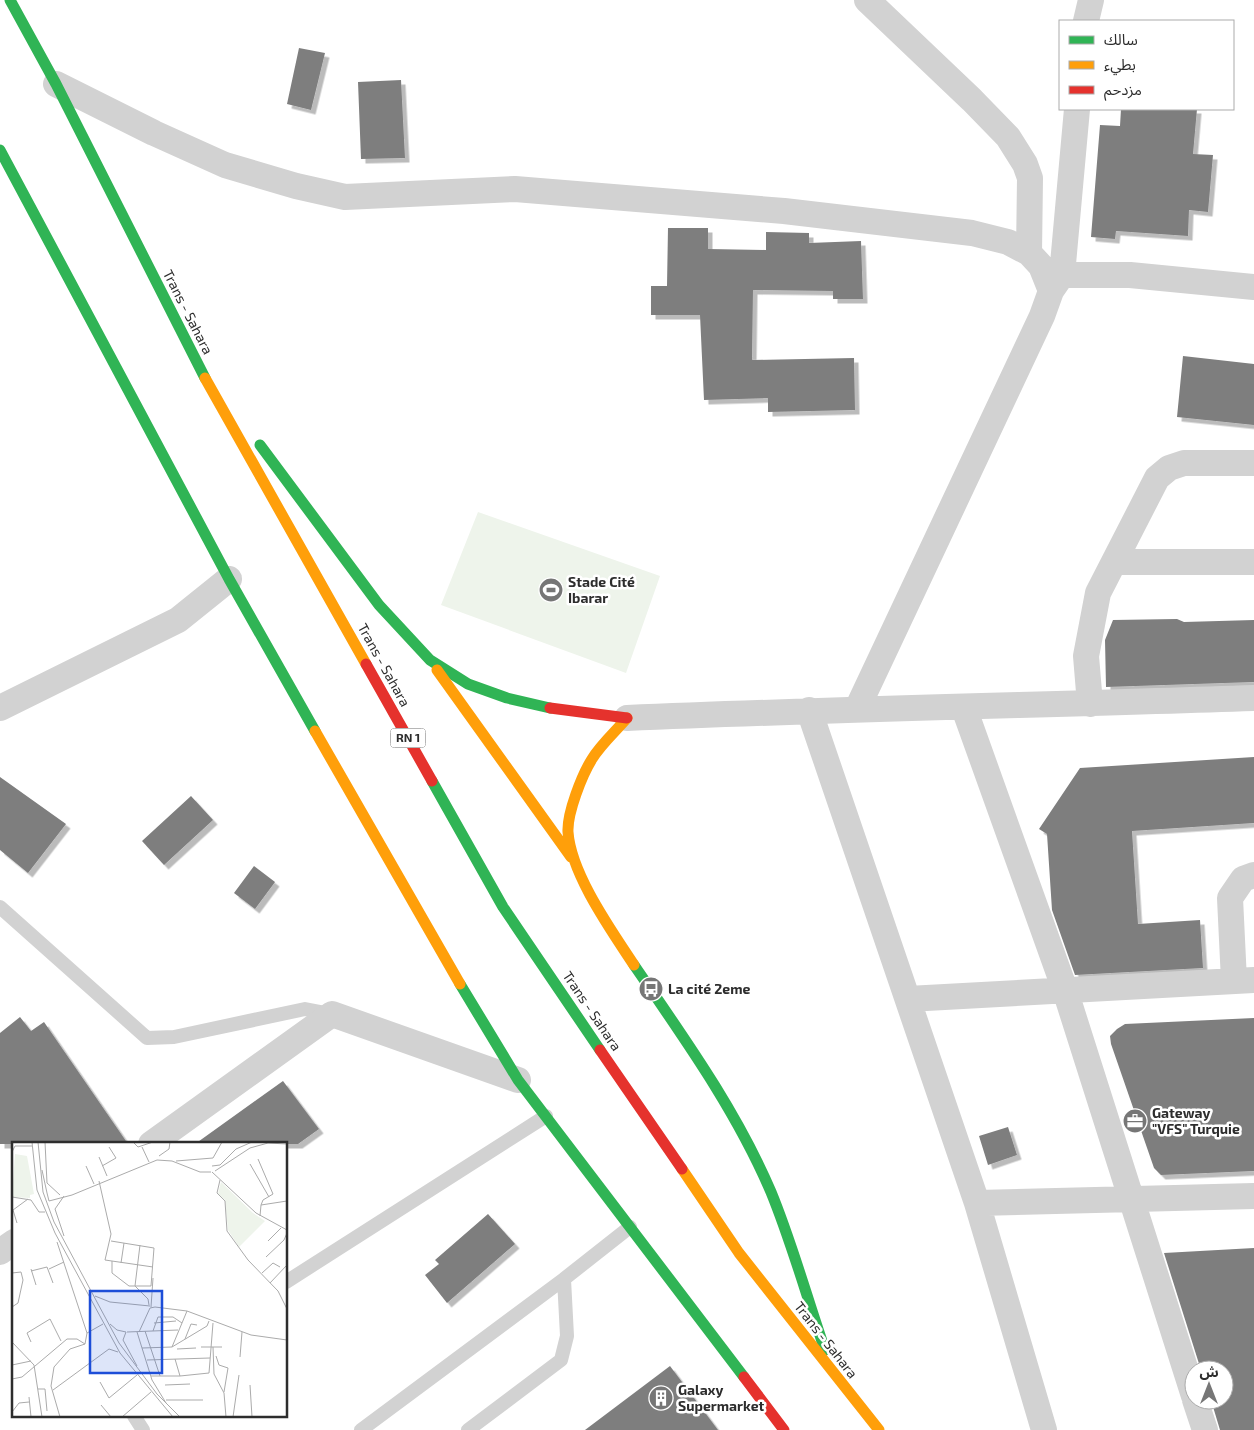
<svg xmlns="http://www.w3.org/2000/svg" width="1254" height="1430" font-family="'Exo 2','Noto Sans Arabic',sans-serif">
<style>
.green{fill:#eef4eb}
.building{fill:#7e7e7e;filter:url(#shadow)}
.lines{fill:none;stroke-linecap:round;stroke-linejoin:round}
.lane{stroke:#d2d2d2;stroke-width:14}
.street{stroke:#d2d2d2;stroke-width:26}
.fast{stroke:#30b455;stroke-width:11}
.slow{stroke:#ff9f0a;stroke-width:11}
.jam{stroke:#e5322d;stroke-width:11}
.labels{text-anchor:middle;stroke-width:5;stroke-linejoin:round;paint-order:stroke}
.shield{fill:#fff;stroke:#6c6c6c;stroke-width:1}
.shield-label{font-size:12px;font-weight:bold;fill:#2d2d2d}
.street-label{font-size:14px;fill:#2d2d2d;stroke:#fff}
.poi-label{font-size:14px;font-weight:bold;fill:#2d2d2d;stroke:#fff;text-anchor:start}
.inset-road{fill:none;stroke:#ababab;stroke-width:1}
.view{fill:#1d4ed8;fill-opacity:0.15;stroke:#1d4ed8;stroke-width:2.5}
.inset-edge{fill:none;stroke:#2d2d2d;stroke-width:2.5}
</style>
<defs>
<filter id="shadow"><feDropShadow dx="4.5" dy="4.5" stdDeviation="0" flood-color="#0004"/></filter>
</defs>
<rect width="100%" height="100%" fill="#fff"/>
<path class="green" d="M 478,512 L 660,576 L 626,673 L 441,605 Z"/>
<path class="building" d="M 299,48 L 325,53 L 311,110 L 287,104 Z
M 401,80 L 405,158 L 361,159 L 358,82 Z
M 1121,109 L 1197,109 L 1193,154 L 1213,155 L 1208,212 L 1189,210 L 1188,236 L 1116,231 L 1115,239 L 1091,237 L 1100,125 L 1120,126 Z
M 668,228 L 708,228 L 708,249 L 766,250 L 766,232 L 809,233 L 809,243 L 861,241 L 863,299 L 833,299 L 833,291 L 753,290 L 752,360 L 854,358 L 855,410 L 768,412 L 768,398 L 704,400 L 700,315 L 651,315 L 651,286 L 667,286 Z
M 1183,356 L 1254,364 L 1254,425 L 1177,417 Z
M 1177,619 L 1184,622 L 1254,620 L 1254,682 L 1106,687 L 1105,640 L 1113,620 Z
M 1254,757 L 1254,823 L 1132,831 L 1138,924 L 1200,920 L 1203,968 L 1075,975 L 1052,910 L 1047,834 L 1039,829 L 1080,768 Z
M 0,777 L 66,824 L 28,873 L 0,850 Z
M 191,796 L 213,820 L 164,865 L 142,841 Z
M 254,866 L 275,882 L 255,909 L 234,893 Z
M 20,1017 L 31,1031 L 44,1022 L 128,1144 L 0,1144 L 0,1033 Z
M 1254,1018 L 1254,1171 L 1161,1175 L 1154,1168 L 1111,1044 L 1110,1036 L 1117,1029 L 1125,1024 Z
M 283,1081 L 319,1129 L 298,1144 L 195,1144 Z
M 1008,1127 L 1017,1155 L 988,1165 L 979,1136 Z
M 488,1214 L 515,1244 L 447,1303 L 425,1275 L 439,1264 L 435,1260 Z
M 1254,1248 L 1254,1430 L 1220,1430 L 1211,1400 L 1224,1400 L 1224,1370 L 1201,1370 L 1164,1253 Z
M 670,1366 L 718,1430 L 585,1430 Z"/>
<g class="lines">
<path class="lane" d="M 0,907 L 147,1038 L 174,1037 L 305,1009 L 331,1014
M 286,1282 L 546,1116
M 134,1416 L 143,1430
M 361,1430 L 564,1279 L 630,1227
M 468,1430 L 561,1360 L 567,1336 L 564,1279"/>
<path class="street" d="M 867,0 L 972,100 L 1008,137 L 1025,164 L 1030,178 L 1029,253
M 1086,21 L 1091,0
M 56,84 L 154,133 L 225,165 L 296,186 L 345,197 L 515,189 L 784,211 L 972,233 L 1008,242 L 1029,253 L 1041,266 L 1051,291
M 1062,275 L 1077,109
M 1114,562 L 1254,562
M 1090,704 L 1086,656 L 1098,593 L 1157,478 L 1169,468 L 1184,463 L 1254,463
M 0,708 L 178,620 L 229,579
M 964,708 L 1065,990 L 1194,1396
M 857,709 L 1042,316 L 1051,291 L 1062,275 L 1130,275 L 1254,287
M 809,710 L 977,1203 L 1044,1430
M 627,718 C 836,709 1045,705 1254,698
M 1234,981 L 1230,898 L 1243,879 L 1254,875
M 908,999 L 1254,980
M 151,1144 L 332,1014 L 518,1080
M 977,1203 L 1254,1196
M 0,1252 L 14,1242
M 1195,1400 L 1205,1430"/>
<path class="fast" d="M 10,0 L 56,84 L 205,378
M 0,150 L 229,579 L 315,731
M 260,445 L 379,605 L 430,660 L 468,684 L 507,698 L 550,708
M 432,781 L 503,907 L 600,1050
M 634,965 C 684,1038 736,1110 771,1192 C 792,1243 807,1298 825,1350
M 460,984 L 518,1080 L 744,1377"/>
<path class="slow" d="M 205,378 L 366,664
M 437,670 L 571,857
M 627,718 C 616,731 601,744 592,759 C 582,775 567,813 568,832 C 571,874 611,930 634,965
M 315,731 L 460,984
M 682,1169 L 739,1253 L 879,1430"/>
<path class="jam" d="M 366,664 L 432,781
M 550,708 L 627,718
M 600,1050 L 682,1169
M 744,1377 L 784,1430"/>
</g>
<defs>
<symbol id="stadium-disc" viewBox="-11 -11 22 22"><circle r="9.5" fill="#767676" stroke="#fff"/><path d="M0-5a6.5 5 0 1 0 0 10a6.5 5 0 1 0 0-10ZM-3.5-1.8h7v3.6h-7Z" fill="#fff"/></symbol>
<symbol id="bus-disc" viewBox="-11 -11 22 22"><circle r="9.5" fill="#767676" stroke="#fff"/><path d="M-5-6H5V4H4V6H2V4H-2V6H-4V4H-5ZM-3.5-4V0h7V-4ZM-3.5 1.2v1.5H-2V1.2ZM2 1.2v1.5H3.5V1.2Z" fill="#fff"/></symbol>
<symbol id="office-disc" viewBox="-11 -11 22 22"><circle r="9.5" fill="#767676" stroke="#fff"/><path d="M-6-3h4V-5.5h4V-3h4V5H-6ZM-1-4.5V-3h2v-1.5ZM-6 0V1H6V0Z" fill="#fff"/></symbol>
<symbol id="building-disc" viewBox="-11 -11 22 22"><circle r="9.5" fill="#767676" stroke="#fff"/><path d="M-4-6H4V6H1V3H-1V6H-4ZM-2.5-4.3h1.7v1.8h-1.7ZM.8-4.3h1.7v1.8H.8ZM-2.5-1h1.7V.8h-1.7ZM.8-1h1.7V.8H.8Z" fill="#fff"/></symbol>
</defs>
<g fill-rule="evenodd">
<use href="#stadium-disc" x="537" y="576" width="28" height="28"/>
<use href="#bus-disc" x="637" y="975" width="28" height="28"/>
<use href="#office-disc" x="1121" y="1107" width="28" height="28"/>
<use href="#building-disc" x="647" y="1384" width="28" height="28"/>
</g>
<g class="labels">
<rect class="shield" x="390.5" y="728.5" width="35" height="19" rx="4"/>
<g class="shield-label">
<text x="408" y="742">RN 1</text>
</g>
<g class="street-label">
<text transform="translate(188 312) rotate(63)" y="5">Trans - Sahara</text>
<text transform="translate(384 665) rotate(61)" y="5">Trans - Sahara</text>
<text transform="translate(592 1011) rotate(56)" y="5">Trans - Sahara</text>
<text transform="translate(826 1340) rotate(52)" y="5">Trans - Sahara</text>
</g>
<g class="poi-label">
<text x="568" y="587">Stade Cité<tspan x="568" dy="16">Ibarar</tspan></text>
<text x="668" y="994">La cité 2eme</text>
<text x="1152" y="1118">Gateway<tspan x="1152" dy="16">"VFS" Turquie</tspan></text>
<text x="678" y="1395">Galaxy<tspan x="678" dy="16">Supermarket</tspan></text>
</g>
</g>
<g transform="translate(12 1142)">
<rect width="275" height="275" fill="#fff"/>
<path d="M 3,12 L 15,14 L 22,52 L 18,53 L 18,56 L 0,55 ZM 209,40 L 241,71 L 253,79 L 227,105 L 216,88 L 213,58 L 206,52 Z" fill="#eef4eb"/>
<path class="inset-road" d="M 20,0 L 25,48 L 43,91 L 108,211 L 161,275M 26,0 L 31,50 L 42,80 L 107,201 L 145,252 L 168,275M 33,0 L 35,41 L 48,53M 121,0 L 126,5 L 141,0M 130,5 L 137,20M 0,10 L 3,4 L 20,4M 147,14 L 157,7 L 158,0M 87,15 L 95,34M 246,17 L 261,52 L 251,58 L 249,63M 164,19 L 201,16 L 210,0M 238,22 L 257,55M 74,24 L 82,42M 90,24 L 104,16 L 97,5M 200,24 L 208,23 L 224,7 L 240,0M 30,28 L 35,51M 203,29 L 238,6 L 256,1 L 275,2M 200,30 L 244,71 L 275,88M 208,38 L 205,51 L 213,59 L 215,89 L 236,118 L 266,149 L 275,167M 87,39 L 99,92 L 93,118 L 141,125M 35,51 L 37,59 L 60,53 L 145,18 L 160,19 L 188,30 L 199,30M 52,54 L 43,67 L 52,94M 0,55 L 19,58 L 27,70 L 33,70M 248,74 L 249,63 L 275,59M 5,81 L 1,68 L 16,57M 99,99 L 142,106 L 139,144 L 117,144 L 100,131 L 100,119M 256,99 L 269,86M 45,100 L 75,191 L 73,202 L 58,207 L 42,225 L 39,244 L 48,275M 128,103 L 123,144 L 136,157 L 137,163M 254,115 L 272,98 L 275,91M 109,121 L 112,101M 19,127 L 24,143M 37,127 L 52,120M 19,129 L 35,125 L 41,141M 0,131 L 9,130 L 11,138 L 6,161 L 0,165M 250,131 L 261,121 L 268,125M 258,141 L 275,123M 83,154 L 98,160 L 138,164M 139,165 L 141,136M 142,181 L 164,179M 98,182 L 105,188 L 114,190 L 111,198 L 125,224M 133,189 L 148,234M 141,189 L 146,175 L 161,175 L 170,181M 115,190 L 166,188M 125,190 L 140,238 L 154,261M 127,190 L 138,166 L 143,165 L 175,169 L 239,193 L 275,198M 75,191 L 91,182M 173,197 L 179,182 L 185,183M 0,200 L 22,223 L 30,275M 19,200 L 15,191 L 38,177 L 49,199M 160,205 L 175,169M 189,205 L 210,205M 201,205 L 202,232 L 212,251 L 214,275M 130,206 L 160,205 L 195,184 L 197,179M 165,207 L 184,206M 204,214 L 207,223 L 216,226 L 212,250M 228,215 L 230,190M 135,218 L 198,216M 0,223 L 19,219M 139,234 L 168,234 L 163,217M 168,234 L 197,231 L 201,181M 0,237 L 10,235 L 55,197 L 65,197 L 73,202M 88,240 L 97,256 L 125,233M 153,243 L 178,242M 238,243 L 240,275M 26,247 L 33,247 L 35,269M 41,248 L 97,207 L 106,210M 17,255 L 19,275M 154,258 L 191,258M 89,263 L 99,275M 0,270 L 7,261 L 17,260M 110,275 L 139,250M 221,275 L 227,233"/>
<path class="view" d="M 78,149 L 150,149 L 150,231 L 78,231 Z"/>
<rect width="275" height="275" class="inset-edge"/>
</g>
<rect x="1059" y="20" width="175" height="90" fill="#ffffff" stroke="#ababab"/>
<rect x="1069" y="36" width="25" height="8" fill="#30b455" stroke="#ababab"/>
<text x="1104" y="45" font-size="15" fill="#2d2d2d">سالك</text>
<rect x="1069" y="61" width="25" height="8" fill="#ff9f0a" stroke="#ababab"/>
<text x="1104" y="70" font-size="15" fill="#2d2d2d">بطيء</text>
<rect x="1069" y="86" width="25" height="8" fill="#e5322d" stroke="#ababab"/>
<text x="1104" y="95" font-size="15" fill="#2d2d2d">مزدحم</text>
<g transform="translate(1209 1385)"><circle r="24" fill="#ffffff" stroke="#ababab"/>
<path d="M0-4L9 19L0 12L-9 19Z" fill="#767676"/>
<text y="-8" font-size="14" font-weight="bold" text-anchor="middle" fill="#2d2d2d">ش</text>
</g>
</svg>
